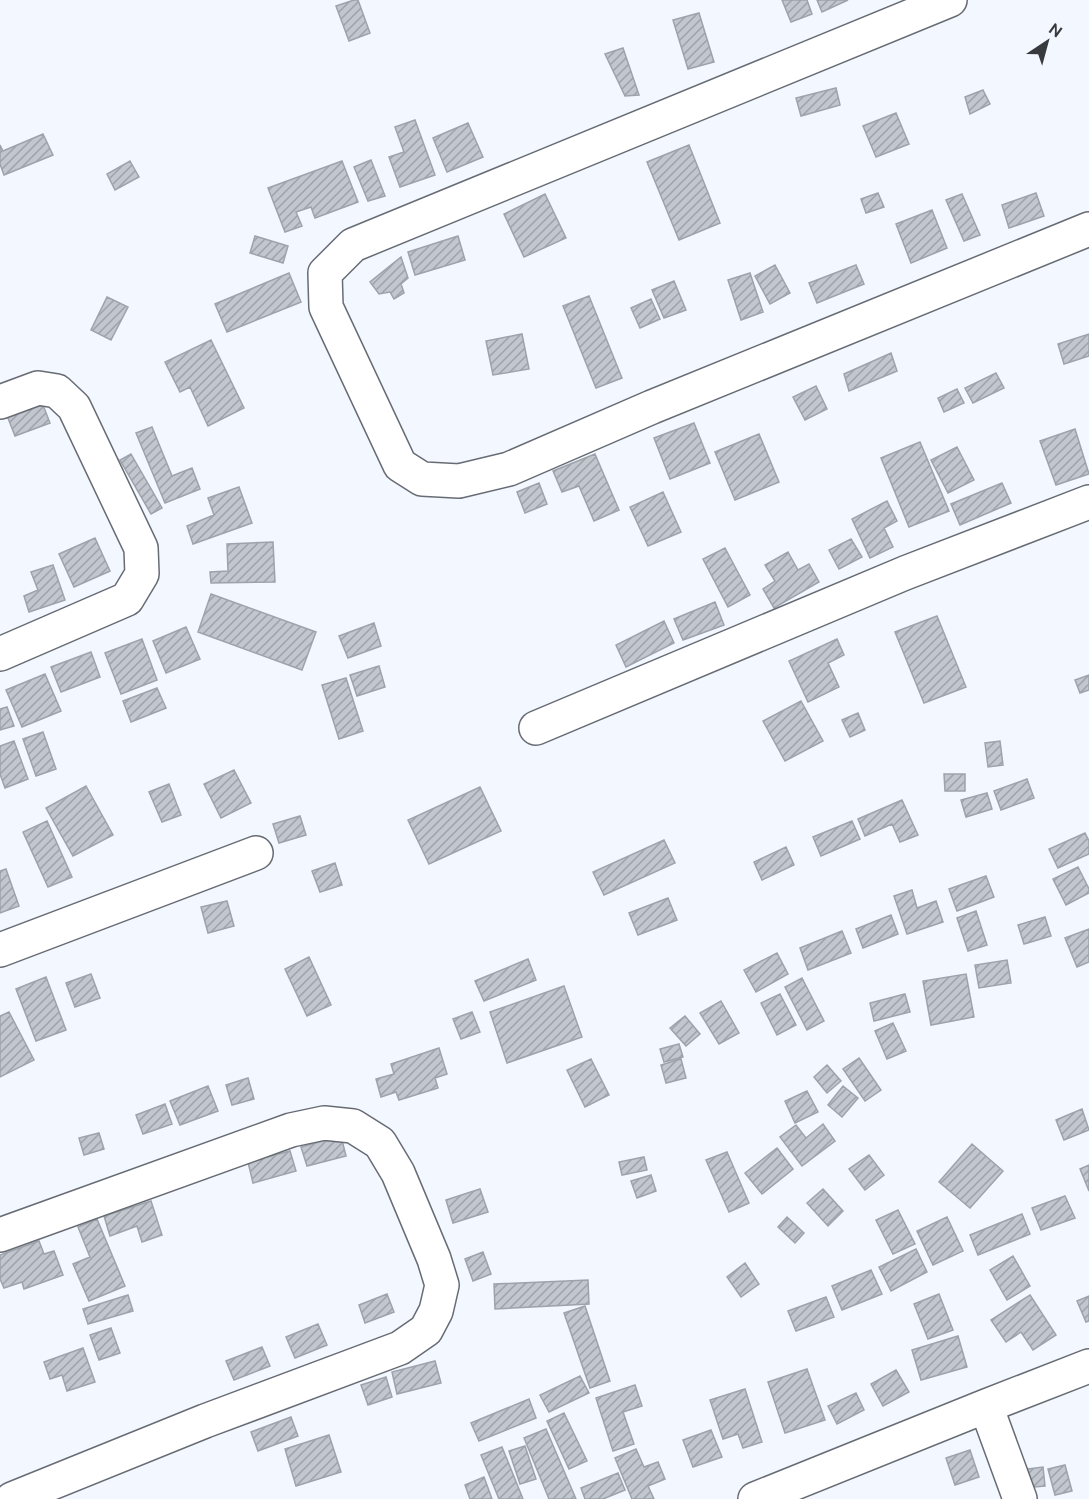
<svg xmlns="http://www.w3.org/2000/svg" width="1089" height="1499" font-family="Ubuntu,sans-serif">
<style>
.building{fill:url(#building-hatch);stroke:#9ea3ab;stroke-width:1.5}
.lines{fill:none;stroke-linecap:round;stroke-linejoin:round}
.minor-casing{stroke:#676c74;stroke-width:36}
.minor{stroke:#fff;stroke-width:33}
</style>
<defs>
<pattern id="building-hatch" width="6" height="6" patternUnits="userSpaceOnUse" patternTransform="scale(1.5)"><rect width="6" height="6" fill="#c1c6cf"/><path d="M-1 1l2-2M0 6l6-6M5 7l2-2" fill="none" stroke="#9ea2a9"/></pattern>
</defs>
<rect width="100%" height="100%" fill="#f3f7ff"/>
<path class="building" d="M 354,0 L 358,0 L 370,33 L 349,41 L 336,6 Z
M 782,0 L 807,0 L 812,14 L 791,22 Z
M 817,0 L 848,0 L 822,12 Z
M 699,13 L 714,62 L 688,69 L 673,20 Z
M 623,48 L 639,95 L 625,96 L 605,54 Z
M 836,88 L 840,105 L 801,116 L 796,98 Z
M 983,90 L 990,104 L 970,114 L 965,97 Z
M 896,113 L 909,144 L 876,157 L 863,126 Z
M 415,120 L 435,175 L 400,187 L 389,157 L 404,152 L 395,127 Z
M 468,123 L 483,157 L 447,172 L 433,138 Z
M 43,134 L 53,155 L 4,175 L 0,164 L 0,145 L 3,151 Z
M 689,145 L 720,223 L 679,240 L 647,162 Z
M 371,160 L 385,196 L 368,201 L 354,167 Z
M 130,161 L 139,177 L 115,190 L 107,174 Z
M 342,161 L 358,202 L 315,218 L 311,207 L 296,212 L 302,226 L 285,232 L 268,188 Z
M 878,193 L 884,207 L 866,213 L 861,199 Z
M 1036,193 L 1044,216 L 1009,228 L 1002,205 Z
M 545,194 L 566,238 L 524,257 L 504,214 Z
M 962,194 L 980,235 L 964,241 L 946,200 Z
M 932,210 L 947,248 L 911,263 L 896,224 Z
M 255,236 L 288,246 L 283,263 L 250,253 Z
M 458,236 L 465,260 L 415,275 L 408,252 Z
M 401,257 L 408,278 L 401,284 L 404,293 L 394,299 L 390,292 L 379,294 L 370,282 Z
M 775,265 L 790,293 L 770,304 L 755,276 Z
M 856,265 L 864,284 L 817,303 L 809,283 Z
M 289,273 L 301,302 L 227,332 L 215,304 Z
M 750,273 L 763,312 L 741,320 L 728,280 Z
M 674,281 L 686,310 L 664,318 L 652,290 Z
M 589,296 L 622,378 L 596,388 L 563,306 Z
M 107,297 L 128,307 L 111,340 L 91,330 Z
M 651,299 L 660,319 L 640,328 L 631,308 Z
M 522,334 L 529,369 L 493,375 L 486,341 Z
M 1089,334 L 1089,356 L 1064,364 L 1058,344 Z
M 211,340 L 244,408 L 208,426 L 190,387 L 180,392 L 165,362 Z
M 891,353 L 897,371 L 849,391 L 844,374 Z
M 996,373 L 1004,388 L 973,403 L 965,388 Z
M 816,386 L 827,409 L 805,420 L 793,397 Z
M 957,389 L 964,403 L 944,412 L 938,398 Z
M 41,400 L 50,423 L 15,436 L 6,413 Z
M 694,423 L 710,463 L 670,479 L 654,438 Z
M 152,427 L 172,476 L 192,468 L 200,489 L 165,503 L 136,433 Z
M 1075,429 L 1089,474 L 1056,485 L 1040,441 Z
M 759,434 L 779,482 L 735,500 L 715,452 Z
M 920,442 L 949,511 L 909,527 L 881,458 Z
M 957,447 L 974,480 L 948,493 L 931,460 Z
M 131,454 L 162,508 L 151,514 L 120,460 Z
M 595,454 L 619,510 L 594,521 L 579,486 L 562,492 L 553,471 Z
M 539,483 L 547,504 L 525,513 L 517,492 Z
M 1002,483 L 1011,503 L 960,525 L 951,504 Z
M 239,487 L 252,523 L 193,544 L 187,526 L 214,515 L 208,498 Z
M 663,492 L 681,532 L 648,546 L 630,507 Z
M 887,501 L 897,521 L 884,528 L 893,547 L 870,558 L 852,519 Z
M 95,538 L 110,571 L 74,587 L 59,554 Z
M 851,539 L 862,557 L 839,569 L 829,550 Z
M 273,542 L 275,582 L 211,583 L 210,572 L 228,571 L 227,544 Z
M 725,548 L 750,595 L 728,607 L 703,559 Z
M 788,552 L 798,570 L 809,564 L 819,582 L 774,608 L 763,589 L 775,581 L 765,565 Z
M 53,565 L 65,600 L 29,612 L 24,596 L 38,590 L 31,572 Z
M 211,594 L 316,632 L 302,670 L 198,632 Z
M 715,602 L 724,625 L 683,640 L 674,619 Z
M 937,616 L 966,687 L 924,703 L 895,632 Z
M 664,621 L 674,643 L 626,667 L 616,645 Z
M 374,623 L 381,646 L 348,658 L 339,636 Z
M 186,627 L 200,659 L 166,673 L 153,641 Z
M 142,639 L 157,680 L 121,694 L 105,653 Z
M 837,639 L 844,655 L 828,663 L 839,687 L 808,702 L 789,661 Z
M 91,652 L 100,677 L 61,692 L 51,667 Z
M 379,666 L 385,687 L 357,696 L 350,675 Z
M 45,674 L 61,711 L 22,727 L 6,690 Z
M 1089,675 L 1089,690 L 1080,693 L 1075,680 Z
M 346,678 L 363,731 L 339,739 L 322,685 Z
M 157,688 L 166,708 L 131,722 L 123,701 Z
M 801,701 L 823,741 L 785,761 L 763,721 Z
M 7,707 L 14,726 L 0,730 L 0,709 Z
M 858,713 L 865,730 L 850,737 L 842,720 Z
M 43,732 L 56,769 L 36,776 L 23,739 Z
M 14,741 L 28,779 L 5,788 L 0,774 L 0,746 Z
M 1000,741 L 1003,765 L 988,767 L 985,743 Z
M 234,770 L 251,803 L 221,818 L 204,784 Z
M 944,774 L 965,774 L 965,791 L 945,791 Z
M 1027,779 L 1034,798 L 1001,810 L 994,791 Z
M 169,784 L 181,815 L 162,822 L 149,792 Z
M 86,786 L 113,835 L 73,856 L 46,808 Z
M 480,787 L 501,831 L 429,864 L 408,820 Z
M 987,793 L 992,809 L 966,817 L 961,800 Z
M 902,800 L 918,835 L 900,842 L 892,824 L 865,836 L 858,819 Z
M 300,816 L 306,835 L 279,843 L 273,824 Z
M 47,821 L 72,877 L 48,887 L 23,832 Z
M 852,821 L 860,839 L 821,856 L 813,837 Z
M 1085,833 L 1089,841 L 1089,854 L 1058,868 L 1049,849 Z
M 664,840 L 675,863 L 604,895 L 593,872 Z
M 786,847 L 794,865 L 762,880 L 754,862 Z
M 335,863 L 342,885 L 320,892 L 312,871 Z
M 1078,867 L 1089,889 L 1089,893 L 1066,905 L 1053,879 Z
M 6,869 L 19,906 L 0,913 L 0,871 Z
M 986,876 L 994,897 L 957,911 L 949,889 Z
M 912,890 L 917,908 L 936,901 L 943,922 L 907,934 L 894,896 Z
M 668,898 L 677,920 L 638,935 L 629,913 Z
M 227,901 L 234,926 L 208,933 L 201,907 Z
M 976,911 L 987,945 L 968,951 L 957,918 Z
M 891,915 L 898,934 L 863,948 L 856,929 Z
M 1045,917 L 1051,936 L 1024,944 L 1018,925 Z
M 1089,929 L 1089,962 L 1077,967 L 1065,938 Z
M 842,931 L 851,953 L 808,970 L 800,948 Z
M 777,953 L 788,974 L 756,992 L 744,970 Z
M 309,957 L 331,1005 L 307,1016 L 285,969 Z
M 528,959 L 536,980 L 484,1001 L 475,981 Z
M 1007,960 L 1011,983 L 979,988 L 975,965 Z
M 91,974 L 100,998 L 75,1007 L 66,983 Z
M 966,974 L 974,1017 L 931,1025 L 923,981 Z
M 46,977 L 66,1030 L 36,1041 L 16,989 Z
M 802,978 L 824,1021 L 807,1030 L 785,987 Z
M 564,986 L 582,1037 L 507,1063 L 490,1012 Z
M 780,994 L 796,1025 L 777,1035 L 761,1003 Z
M 905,994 L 910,1012 L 874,1021 L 870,1003 Z
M 721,1001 L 739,1033 L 719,1044 L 700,1013 Z
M 9,1012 L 34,1060 L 0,1077 L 0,1016 Z
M 472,1012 L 480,1032 L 461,1039 L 453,1019 Z
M 685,1016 L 700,1034 L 686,1046 L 670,1028 Z
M 893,1023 L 906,1051 L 887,1059 L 875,1031 Z
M 679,1044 L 683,1057 L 664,1062 L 660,1049 Z
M 439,1048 L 447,1074 L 435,1078 L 438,1088 L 399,1100 L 396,1092 L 381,1097 L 376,1079 L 394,1074 L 391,1064 Z
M 859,1058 L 881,1090 L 865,1101 L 843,1069 Z
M 591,1059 L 609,1095 L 585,1107 L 567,1070 Z
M 681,1059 L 686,1078 L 666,1083 L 661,1065 Z
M 827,1065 L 841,1081 L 827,1093 L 814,1077 Z
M 248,1078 L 254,1099 L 232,1105 L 226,1085 Z
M 208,1086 L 218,1111 L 180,1125 L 170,1101 Z
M 843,1086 L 858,1098 L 842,1117 L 828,1105 Z
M 807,1091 L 818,1112 L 795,1123 L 785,1101 Z
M 165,1104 L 172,1124 L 143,1134 L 136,1115 Z
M 1082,1109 L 1089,1130 L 1064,1140 L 1056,1120 Z
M 823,1124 L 835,1141 L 802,1166 L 780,1137 L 796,1125 L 806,1138 Z
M 99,1133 L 104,1149 L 84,1155 L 79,1138 Z
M 341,1136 L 346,1156 L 307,1166 L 301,1147 Z
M 972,1144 L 1003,1171 L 970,1208 L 939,1182 Z
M 777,1148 L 793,1169 L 762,1194 L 745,1173 Z
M 290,1151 L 296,1171 L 253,1183 L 248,1162 Z
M 727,1152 L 749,1203 L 729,1212 L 706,1160 Z
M 869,1155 L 884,1175 L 865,1190 L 849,1169 Z
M 644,1157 L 647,1170 L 622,1175 L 619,1162 Z
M 1089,1165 L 1089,1191 L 1080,1169 Z
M 651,1175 L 656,1191 L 637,1198 L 631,1181 Z
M 480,1189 L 488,1212 L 453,1223 L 446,1200 Z
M 823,1189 L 843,1211 L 828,1226 L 807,1203 Z
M 1065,1196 L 1075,1218 L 1041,1230 L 1032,1208 Z
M 151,1201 L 162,1235 L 142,1242 L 137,1226 L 110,1236 L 104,1216 Z
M 898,1210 L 915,1244 L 893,1254 L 876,1220 Z
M 1022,1214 L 1030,1234 L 978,1255 L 970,1235 Z
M 787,1217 L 804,1233 L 795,1243 L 778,1227 Z
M 947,1217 L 963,1251 L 933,1265 L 917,1231 Z
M 97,1219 L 125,1286 L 89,1301 L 73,1264 L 90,1257 L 78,1227 Z
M 39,1241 L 44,1254 L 54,1251 L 63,1275 L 24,1289 L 22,1282 L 4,1288 L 0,1279 L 0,1255 Z
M 916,1249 L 927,1272 L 891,1291 L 879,1267 Z
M 483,1252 L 491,1274 L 473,1281 L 465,1259 Z
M 1013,1256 L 1030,1286 L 1007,1300 L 990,1270 Z
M 745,1263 L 759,1284 L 741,1297 L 727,1277 Z
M 871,1270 L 882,1294 L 842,1310 L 832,1286 Z
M 588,1280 L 589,1304 L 495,1309 L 494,1284 Z
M 387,1294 L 394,1312 L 365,1323 L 359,1305 Z
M 939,1294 L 953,1330 L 928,1339 L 914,1304 Z
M 128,1295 L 133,1311 L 88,1324 L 83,1309 Z
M 1030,1295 L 1056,1335 L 1033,1350 L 1021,1332 L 1006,1342 L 991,1320 Z
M 1089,1296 L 1089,1321 L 1086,1322 L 1077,1301 Z
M 826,1297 L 834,1317 L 796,1331 L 788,1311 Z
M 585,1306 L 610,1381 L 590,1388 L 564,1313 Z
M 318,1324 L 327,1345 L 295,1358 L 286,1337 Z
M 111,1328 L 120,1353 L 99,1360 L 90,1335 Z
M 958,1336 L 967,1367 L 921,1380 L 912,1350 Z
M 262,1347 L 270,1366 L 234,1380 L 226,1361 Z
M 83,1348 L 95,1382 L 67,1391 L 62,1375 L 50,1379 L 44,1362 Z
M 435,1361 L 441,1383 L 397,1394 L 392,1372 Z
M 807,1369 L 825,1420 L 785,1433 L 768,1382 Z
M 896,1370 L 909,1392 L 883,1406 L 871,1384 Z
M 580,1376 L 589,1393 L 549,1412 L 540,1395 Z
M 386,1377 L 392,1397 L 368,1405 L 361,1385 Z
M 635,1385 L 642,1406 L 623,1412 L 634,1444 L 613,1451 L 596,1398 Z
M 745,1389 L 762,1442 L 743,1448 L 738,1434 L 723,1439 L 710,1400 Z
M 856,1393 L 864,1410 L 837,1424 L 828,1406 Z
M 529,1399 L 536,1418 L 479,1441 L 471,1423 Z
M 564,1413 L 587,1461 L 569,1469 L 547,1421 Z
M 291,1417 L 298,1436 L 258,1451 L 251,1432 Z
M 546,1429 L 576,1499 L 549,1499 L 524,1438 Z
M 711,1430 L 722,1457 L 693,1467 L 683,1440 Z
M 329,1435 L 341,1472 L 296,1486 L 285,1449 Z
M 525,1446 L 536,1479 L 520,1484 L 509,1451 Z
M 502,1447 L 523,1499 L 499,1499 L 481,1455 Z
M 636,1449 L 644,1467 L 658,1462 L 665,1479 L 648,1486 L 654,1499 L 632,1499 L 615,1458 Z
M 970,1450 L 979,1477 L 955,1485 L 946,1458 Z
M 1065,1465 L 1072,1491 L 1055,1495 L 1048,1469 Z
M 1043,1467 L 1045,1486 L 1022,1488 L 1020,1470 Z
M 618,1473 L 625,1490 L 603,1499 L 585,1499 L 581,1488 Z
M 484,1477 L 492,1499 L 470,1499 L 465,1485 Z"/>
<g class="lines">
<defs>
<path id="minor" d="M 950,0 L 353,245 L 325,273 L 326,307 L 400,465 L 422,479 L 459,481 L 509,469 L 652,407 L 1089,229
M 0,402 L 38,388 L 57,391 L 74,407 L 141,548 L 142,574 L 127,599 L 0,654
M 536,728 L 905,573 L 1089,502
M 0,950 L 256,853
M 0,1235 L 291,1130 L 324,1123 L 353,1126 L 380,1143 L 398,1173 L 434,1259 L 442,1285 L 436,1311 L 426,1330 L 400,1348 L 205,1421 L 12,1499
M 986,1406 L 1020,1499
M 755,1499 L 986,1406 L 1089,1366"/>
</defs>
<use href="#minor" class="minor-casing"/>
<use href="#minor" class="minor"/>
</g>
<g transform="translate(1047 42) rotate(36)" stroke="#f3f7ff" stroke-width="4.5" paint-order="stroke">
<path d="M0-4.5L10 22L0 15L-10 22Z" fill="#383a3d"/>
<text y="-9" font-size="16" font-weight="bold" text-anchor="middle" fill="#383a3d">N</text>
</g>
</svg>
